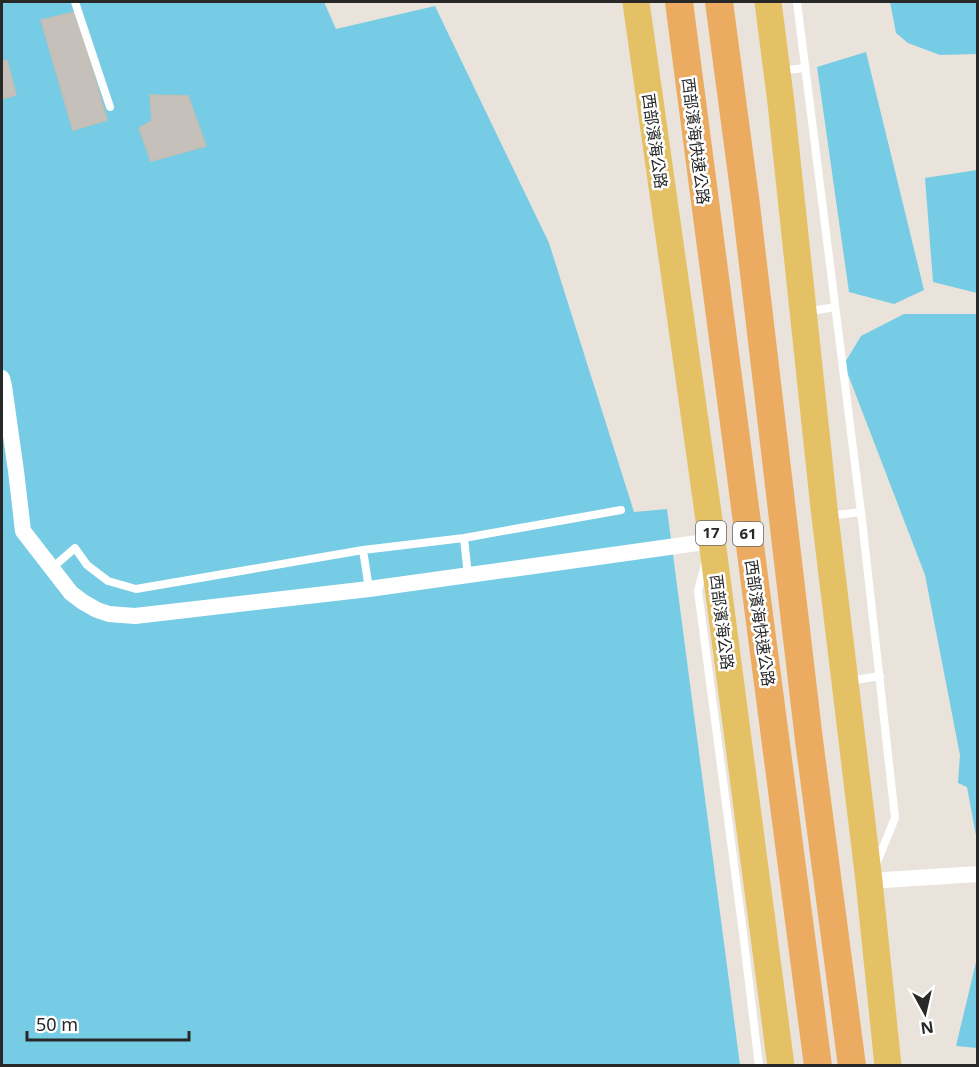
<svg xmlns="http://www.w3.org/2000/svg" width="979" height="1067" font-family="'Noto Sans','Noto Sans TC',sans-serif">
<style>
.water{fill:#75cce4}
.building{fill:#c5c0ba;stroke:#c4beb5;stroke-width:1.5}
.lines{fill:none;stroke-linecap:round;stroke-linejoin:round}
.service{stroke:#fff;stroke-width:8}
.minor{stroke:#fff;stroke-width:16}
.primary{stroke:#e5c165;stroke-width:27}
.trunk{stroke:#ebac62;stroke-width:28}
.labels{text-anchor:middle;stroke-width:5;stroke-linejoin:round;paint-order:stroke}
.shield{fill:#fff;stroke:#686868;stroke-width:1.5}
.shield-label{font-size:15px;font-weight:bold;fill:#282828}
.street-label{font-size:16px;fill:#282828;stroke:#fff}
</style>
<rect width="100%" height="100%" fill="#eae3db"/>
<path class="water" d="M 2,2 L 324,2 L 336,29 L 435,6 L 549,243 L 634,512 L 667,509 L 740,1065 L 2,1066 Z
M 890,2 L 977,2 L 977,54 L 940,55 L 908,43 L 896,33 Z
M 866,52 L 924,290 L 894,304 L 849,292 L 817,67 Z
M 977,170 L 978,170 L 977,293 L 933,282 L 925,178 Z
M 904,314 L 977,314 L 977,841 L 967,787 L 958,783 L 960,755 L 925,575 L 844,364 L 861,336 Z
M 977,958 L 977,1048 L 956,1046 Z"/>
<path class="building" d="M 76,12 L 107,120 L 73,130 L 41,20 Z
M 7,60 L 16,95 L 2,99 L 2,61 Z
M 150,95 L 188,96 L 206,146 L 151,161 L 139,128 L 152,121 Z"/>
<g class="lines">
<path class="service" d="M 75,2 L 110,107
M 797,2 L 862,520 L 895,818 L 875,867
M 779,71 L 805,68
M 806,312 L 835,307
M 829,516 L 861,512
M 464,538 L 468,576
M 363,550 L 369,589
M 705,564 L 698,591 L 743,933 L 759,1066
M 52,568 L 75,548 L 87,565 L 108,581 L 136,589 L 363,550 L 464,538 L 621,510
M 848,681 L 880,676"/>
<path class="minor" d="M 2,378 L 4,386 L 16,471 L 23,531 L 71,593 L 83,602 L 97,610 L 109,614 L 135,616 L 369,589 L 712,541
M 869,881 L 978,874"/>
<path class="primary" d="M 636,2 L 712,541 L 781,1066
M 768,2 L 781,103 L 824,508 L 869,881 L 888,1066"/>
<path class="trunk" d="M 679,2 L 818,1066
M 719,2 L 746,205 L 809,740 L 852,1066"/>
</g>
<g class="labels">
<g class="shield">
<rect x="696" y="521" width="30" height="24" rx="4.5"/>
<rect x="733" y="522" width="30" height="24" rx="4.5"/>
</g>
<g class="shield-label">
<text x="711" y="538">17</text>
<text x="748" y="539">61</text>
</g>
<g class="street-label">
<text transform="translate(655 141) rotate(82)" y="6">西部濱海公路</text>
<text transform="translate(696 141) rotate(83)" y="6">西部濱海快速公路</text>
<text transform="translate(722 622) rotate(83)" y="6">西部濱海公路</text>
<text transform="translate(760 623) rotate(82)" y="6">西部濱海快速公路</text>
</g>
</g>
<rect width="979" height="1067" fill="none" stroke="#282828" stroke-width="6"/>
<g transform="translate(925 1013) rotate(172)" stroke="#ffffff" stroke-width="4.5" paint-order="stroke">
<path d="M0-4.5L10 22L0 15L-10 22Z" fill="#282828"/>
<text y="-9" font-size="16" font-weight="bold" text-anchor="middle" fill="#282828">N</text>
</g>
<path d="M27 1031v9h162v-9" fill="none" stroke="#282828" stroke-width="3"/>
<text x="36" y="1031" font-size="18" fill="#282828" stroke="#ffffff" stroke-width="4.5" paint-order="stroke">50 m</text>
</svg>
